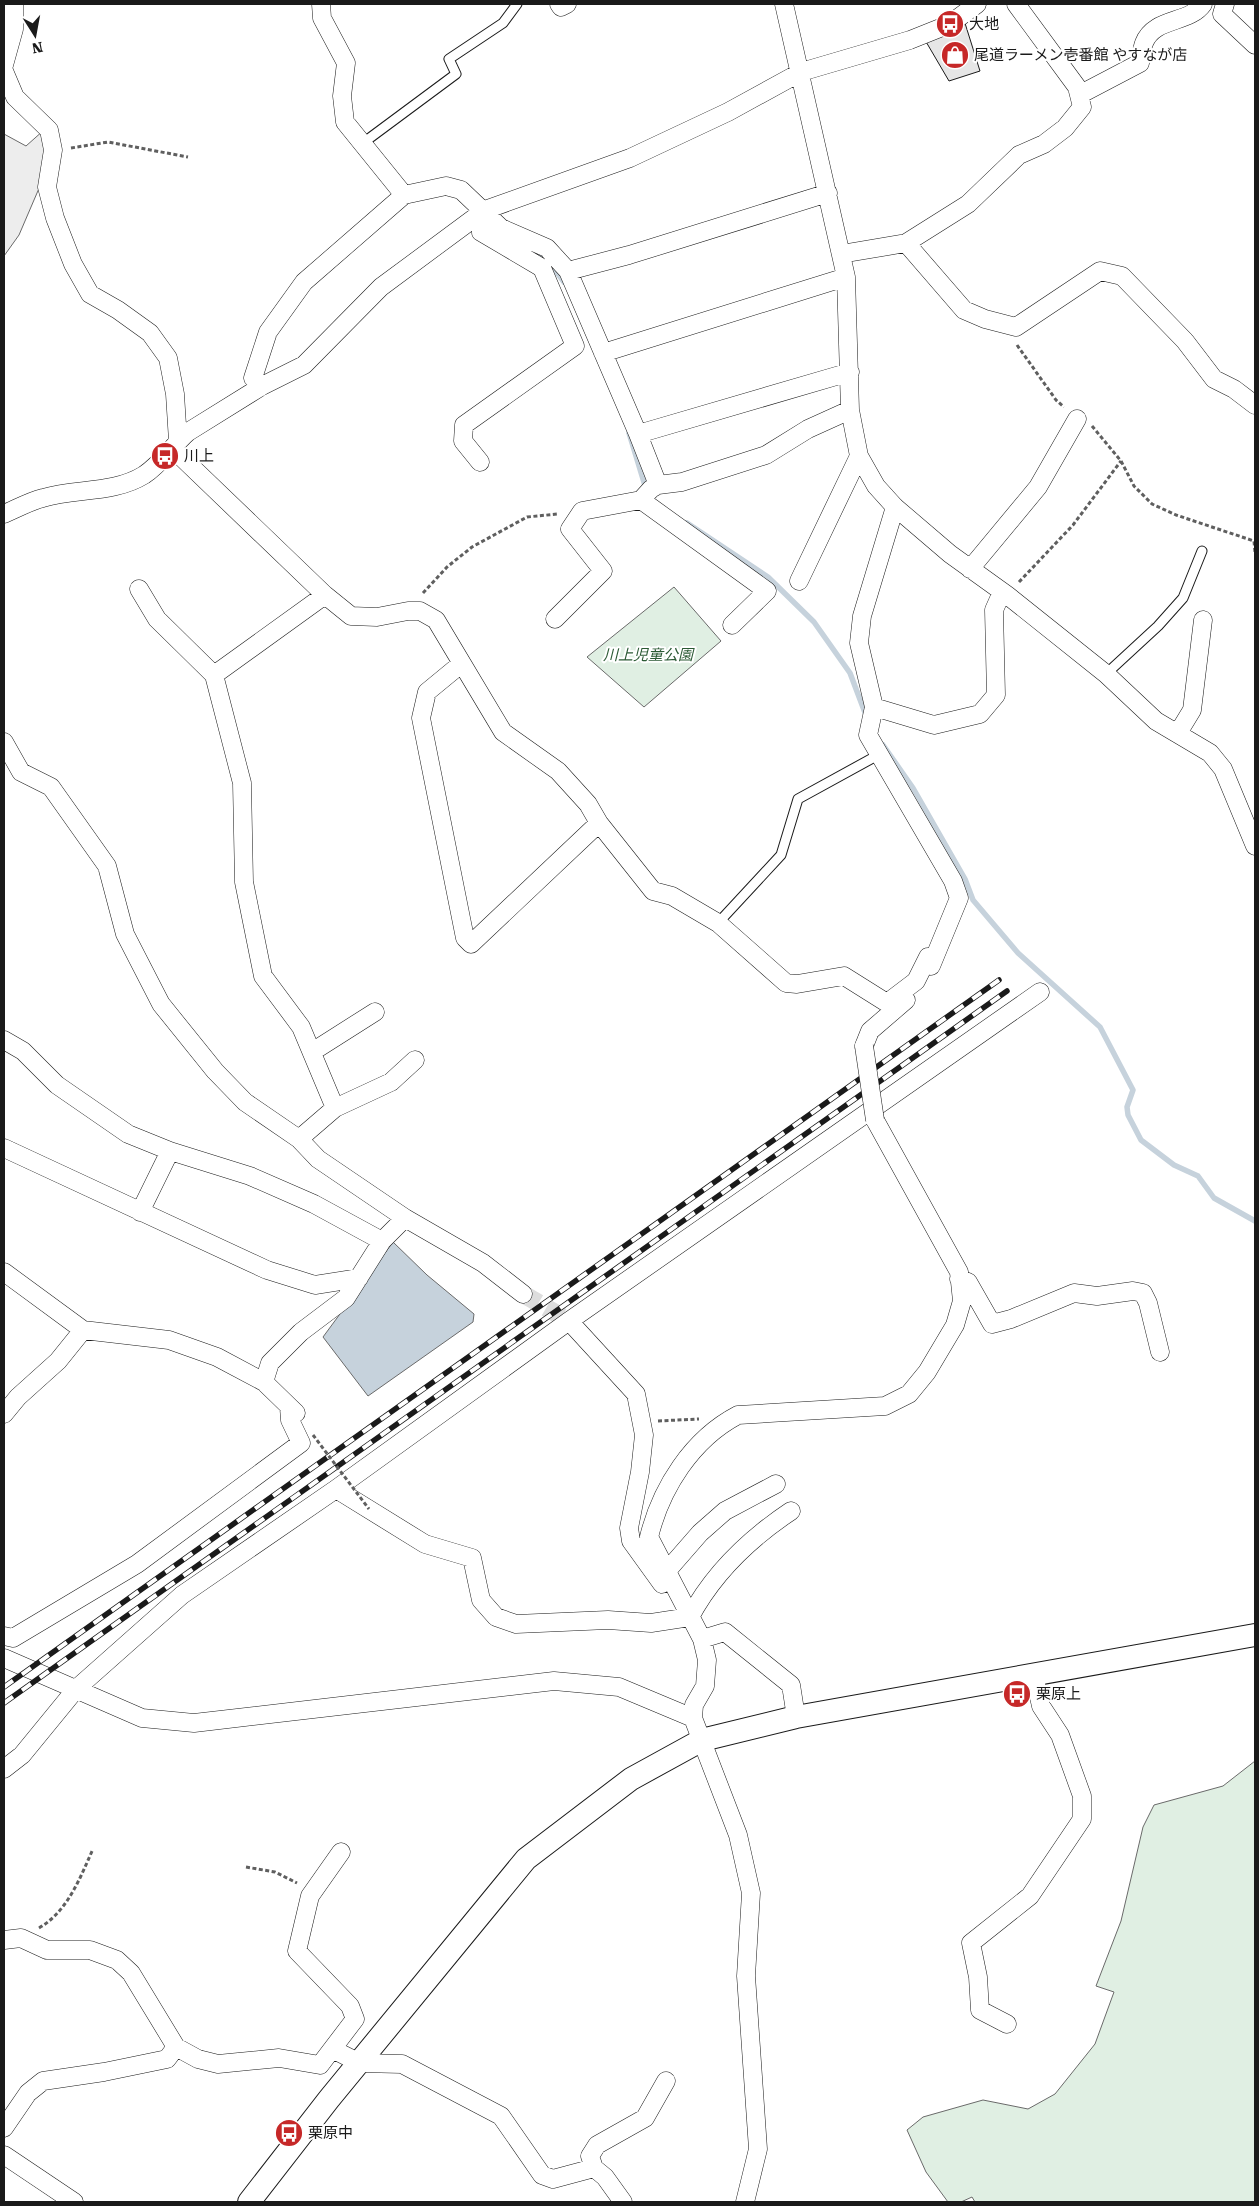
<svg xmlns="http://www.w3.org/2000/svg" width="1259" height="2206" font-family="'Roboto Serif','Noto Sans JP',serif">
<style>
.green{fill:#e0efe3;stroke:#6a6a6a}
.parking{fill:#ededed;stroke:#6a6a6a}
.water{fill:#c6d2dc;stroke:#6a6a6a}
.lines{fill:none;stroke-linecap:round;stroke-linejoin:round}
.stream{stroke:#c6d2dc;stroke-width:5.5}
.building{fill:#e6e6e6;stroke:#1a1a1a}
.minor-tunnel{stroke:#ddd;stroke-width:18;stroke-dasharray:18 9;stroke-linecap:butt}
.service-casing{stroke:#1a1a1a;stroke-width:11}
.minor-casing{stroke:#1a1a1a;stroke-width:19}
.tertiary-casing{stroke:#1a1a1a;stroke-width:24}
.path{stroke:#5f5f5f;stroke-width:3;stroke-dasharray:4 2.5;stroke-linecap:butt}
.service{stroke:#fff;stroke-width:9}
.minor{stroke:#fff;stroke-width:18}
.tertiary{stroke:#fff;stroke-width:22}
.rail-casing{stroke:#1a1a1a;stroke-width:5.5}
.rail{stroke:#fff;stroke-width:4;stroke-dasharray:11;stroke-linecap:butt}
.minor-bridge-casing{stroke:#1a1a1a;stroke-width:19;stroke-linecap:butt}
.path-bridge{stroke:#5f5f5f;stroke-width:3;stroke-dasharray:4 2.5;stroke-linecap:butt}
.minor-bridge{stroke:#fff;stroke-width:18}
.labels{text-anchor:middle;stroke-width:4;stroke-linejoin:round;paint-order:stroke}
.poi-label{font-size:15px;fill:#1a1a1a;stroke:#fff;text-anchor:start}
.park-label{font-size:15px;font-style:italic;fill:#2b5a34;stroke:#fff}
</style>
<rect width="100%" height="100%" fill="#fff"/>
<path class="green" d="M 674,587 L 721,641 L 644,707 L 587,657 Z
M 1255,1761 L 1255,2202 L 975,2202 L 972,2197 L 961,2202 L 948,2202 L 926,2172 L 907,2130 L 923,2117 L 983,2100 L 1028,2109 L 1055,2094 L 1095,2044 L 1114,1992 L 1096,1986 L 1121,1921 L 1143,1827 L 1154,1805 L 1223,1786 Z"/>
<path class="parking" d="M 44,130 L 46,132 L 43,179 L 19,235 L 4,256 L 4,134 L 26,146 Z"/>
<path class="water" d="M 393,1242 L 427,1275 L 474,1314 L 473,1322 L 368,1396 L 323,1337 Z"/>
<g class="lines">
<path class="stream" d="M 533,250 L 549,262 L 564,282
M 629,433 L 646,489
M 687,523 L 768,577 L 814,622 L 850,673 L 867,718
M 883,745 L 913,788 L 965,879 L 973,900 L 1018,953 L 1100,1027 L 1133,1090 L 1127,1107 L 1128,1115 L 1141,1140 L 1174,1165 L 1198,1176 L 1214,1198 L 1255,1221"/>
</g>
<path class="building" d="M 964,20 L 980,71 L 949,81 L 925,40 Z"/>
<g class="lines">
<path class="minor-tunnel" d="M 523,1294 L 569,1321"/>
<defs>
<path id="service" d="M 363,143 L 456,74 L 449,59 L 503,23 L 517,4
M 1106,674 L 1158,626 L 1183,598 L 1202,551
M 718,923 L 781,855 L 798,799 L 880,754"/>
<path id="minor" d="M 321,4 L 322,18 L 346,63 L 342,96 L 345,122 L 404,195 L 446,186 L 461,190 L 501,228 L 547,248 L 568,271 L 638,434 L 658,485
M 559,4 L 561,7 L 567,4
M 784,4 L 846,277 L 850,410 L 859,456 L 876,486 L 895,507 L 950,554 L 1007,595 L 1106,674 L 1156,721 L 1210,753 L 1223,769 L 1255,846
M 1225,4 L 1222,14 L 1255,45
M 4,65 L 14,29 L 14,4
M 4,71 L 15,97 L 49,130 L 53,150 L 47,187 L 55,218 L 73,264 L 90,294 L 118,310 L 150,333 L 168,358 L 175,394 L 178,441
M 1079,95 L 1140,63 C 1141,56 1142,48 1144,43 C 1154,17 1189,24 1203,4
M 906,243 L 964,310 L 985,319 L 1016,327 L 1100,271 L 1122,276 L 1185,341 L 1214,379 L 1234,389 L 1255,405
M 841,254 L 906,243 L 968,204 L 1019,155 L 1044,144 L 1065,128 L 1082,107 L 1077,87 L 1016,4
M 568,271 L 629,255 L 828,193
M 603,353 L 846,277
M 262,386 L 253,378 L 268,332 L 304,282 L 404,195
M 638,434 L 850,372
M 173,449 L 325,595 L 351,616 L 377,617 L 408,611 L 420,611 L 436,620 L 503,732 L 558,771 L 588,804 L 599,823 L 653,891 L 672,896 L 718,923 L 786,983 L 797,984 L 844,976 L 887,1003 L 916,981 L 928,957 L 934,957
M 480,462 L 463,441 L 464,425 L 575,346 L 542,268 L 481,232 L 485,210
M 641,500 L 767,591 L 732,625
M 895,507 L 862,616 L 859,643 L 874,707 L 868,735 L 953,881 L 959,898 L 931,966
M 4,514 C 16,509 30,501 43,498 C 76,488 113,494 144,475 C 161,464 173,445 188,432 L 262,386 L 304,365 L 381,287 L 485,210 L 630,158 L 728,112 L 801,72 L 910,40 L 950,24 L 977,4
M 970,569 L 1038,487 L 1077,419
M 799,581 L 859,456
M 139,589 L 157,619 L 214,675 L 242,783 L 244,882 L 263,976 L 301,1027 L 335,1108
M 555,619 L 603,571 L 570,529 L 582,511 L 641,500 L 651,489 L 658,485 L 682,482 L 766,455 L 808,429 L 850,410
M 461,664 L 427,692 L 421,718 L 465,938 L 471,944 L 599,823
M 214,675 L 325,595
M 874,707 L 934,725 L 980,714 L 996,695 L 994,610 L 1002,592
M 1178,733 L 1192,710 L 1203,620
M 4,742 L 21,772 L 51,787 L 107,866 L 125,934 L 161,1004 L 215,1071 L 245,1102 L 299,1139 L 318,1159 L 405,1218 L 483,1263 L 523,1294
M 4,1040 L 23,1051 L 57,1085 L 128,1134 L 170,1151 L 250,1176 L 314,1204 L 382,1241
M 864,1046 L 870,1031 L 906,1000
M 312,1052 L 375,1012
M 299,1139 L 335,1108 L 391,1082 L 415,1060
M 4,1148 L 267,1270 L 315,1285 L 359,1278
M 140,1212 L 170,1151
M 4,1272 L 83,1330 L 169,1340 L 217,1357 L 264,1382 L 296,1413
M 959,1279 L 968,1282 L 992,1324 L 1011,1319 L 1074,1293 L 1097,1296 L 1133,1291 L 1143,1293 L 1148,1303 L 1160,1352
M 569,1321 L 636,1394 L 644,1435 L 640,1472 L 629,1528 L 631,1541 L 662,1584
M 264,1382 L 270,1363 L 301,1332 L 346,1298 L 382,1241 L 405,1218
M 4,1414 L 18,1397 L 58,1361 L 83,1330
M 336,1489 L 425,1544 L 472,1558 L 481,1600 L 496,1617 L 516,1624 L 608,1620 L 651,1623 L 690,1617 C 714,1572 749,1539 791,1511
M 666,1572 L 700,1533 L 725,1511 L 776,1484
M 4,1636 L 13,1638 L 137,1564 L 301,1443 L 290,1420 L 289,1407
M 702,1639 L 725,1632 L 791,1685 L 796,1717
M 4,1658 L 142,1718 L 194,1723 L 554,1681 L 619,1687 L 693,1718 L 738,1835 L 751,1893 L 746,1976 L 758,2149 L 745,2202
M 693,1718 L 694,1705 L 705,1686 L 707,1660 L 702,1639 L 649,1537 C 661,1488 692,1439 738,1415 L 885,1406 L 909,1394 L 927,1372 L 955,1325 L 962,1301 L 959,1272 L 875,1120
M 4,1769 L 22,1755 L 76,1689 L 182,1595 L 336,1489 L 569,1321 L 1040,992
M 4,1940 L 21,1938 L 47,1950 L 90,1950 L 117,1960 L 131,1973 L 176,2047 L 198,2059 L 218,2064 L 279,2058 L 320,2065 L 355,2019 L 350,2006 L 297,1951 L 310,1896 L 341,1852
M 1007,2024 L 980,2010 L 978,1977 L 971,1943 L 1030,1896 L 1082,1819 L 1082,1796 L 1060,1735 L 1041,1706 L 1034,1675
M 332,2049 L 360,2063 L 402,2064 L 501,2116 L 542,2175 L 553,2179 L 594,2168
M 4,2128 L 28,2093 L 43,2081 L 104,2072 L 167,2059 L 176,2047
M 4,2155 L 74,2202
M 623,2202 L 605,2177 L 594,2168 L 590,2156 L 597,2145 L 645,2118 L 666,2081"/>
<path id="tertiary" d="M 249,2202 L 329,2099 L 526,1859 L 631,1779 L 702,1740 L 796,1717 L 1255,1635"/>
</defs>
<use href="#service" class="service-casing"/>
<use href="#minor" class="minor-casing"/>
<use href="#tertiary" class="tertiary-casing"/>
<path class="path" d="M 71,148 L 108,142 L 188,157
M 1017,345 L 1056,400 L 1064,407
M 1092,426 L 1121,461 L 1134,486 L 1152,504 L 1176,515 L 1254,541 L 1255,552
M 1019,582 L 1073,525 L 1121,461
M 423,593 L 447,567 L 472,547 L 527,517 L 558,514
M 658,1421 L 699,1419
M 246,1867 L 275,1872 L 297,1883
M 39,1928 C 68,1911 80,1878 93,1849"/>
<use href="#service" class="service"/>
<use href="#minor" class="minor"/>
<use href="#tertiary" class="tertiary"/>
<defs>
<path id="rail" d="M 4,1687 L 999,980
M 4,1703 L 1007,991"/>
</defs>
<use href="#rail" class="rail-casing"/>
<use href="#rail" class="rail"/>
<defs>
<path id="minor-bridge" d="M 864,1046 L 875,1120"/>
</defs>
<use href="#minor-bridge" class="minor-bridge-casing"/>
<path class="path-bridge" d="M 313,1435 L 369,1509"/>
<use href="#minor-bridge" class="minor-bridge"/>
</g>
<defs>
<symbol id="bus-disc" viewBox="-11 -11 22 22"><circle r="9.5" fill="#c62828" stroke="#fff"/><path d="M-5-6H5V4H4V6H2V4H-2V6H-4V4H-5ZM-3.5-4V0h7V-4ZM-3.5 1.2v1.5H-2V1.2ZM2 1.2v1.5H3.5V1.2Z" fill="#fff"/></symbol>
<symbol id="shop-disc" viewBox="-11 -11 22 22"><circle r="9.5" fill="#c62828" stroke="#fff"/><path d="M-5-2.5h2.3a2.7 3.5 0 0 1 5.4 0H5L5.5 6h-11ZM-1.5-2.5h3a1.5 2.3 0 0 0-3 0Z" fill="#fff"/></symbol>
</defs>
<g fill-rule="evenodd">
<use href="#bus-disc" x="934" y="8" width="32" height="32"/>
<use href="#shop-disc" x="939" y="39" width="32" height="32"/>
<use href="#bus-disc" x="149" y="440" width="32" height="32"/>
<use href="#bus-disc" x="1001" y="1678" width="32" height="32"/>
<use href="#bus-disc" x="273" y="2117" width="32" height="32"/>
</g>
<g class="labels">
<g class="poi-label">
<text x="969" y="29">大地</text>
<text x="974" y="60">尾道ラーメン壱番館 やすなが店</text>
<text x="184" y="461">川上</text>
<text x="1036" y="1699">栗原上</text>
<text x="308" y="2138">栗原中</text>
</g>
<g class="park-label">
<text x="648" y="660">川上児童公園</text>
</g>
</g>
<rect width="1259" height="2206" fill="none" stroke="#1a1a1a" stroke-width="10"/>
<g transform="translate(35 35) rotate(169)" stroke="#ffffff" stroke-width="4" paint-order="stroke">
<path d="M0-4L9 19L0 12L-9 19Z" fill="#1a1a1a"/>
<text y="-8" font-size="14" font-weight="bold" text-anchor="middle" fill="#1a1a1a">N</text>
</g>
</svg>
